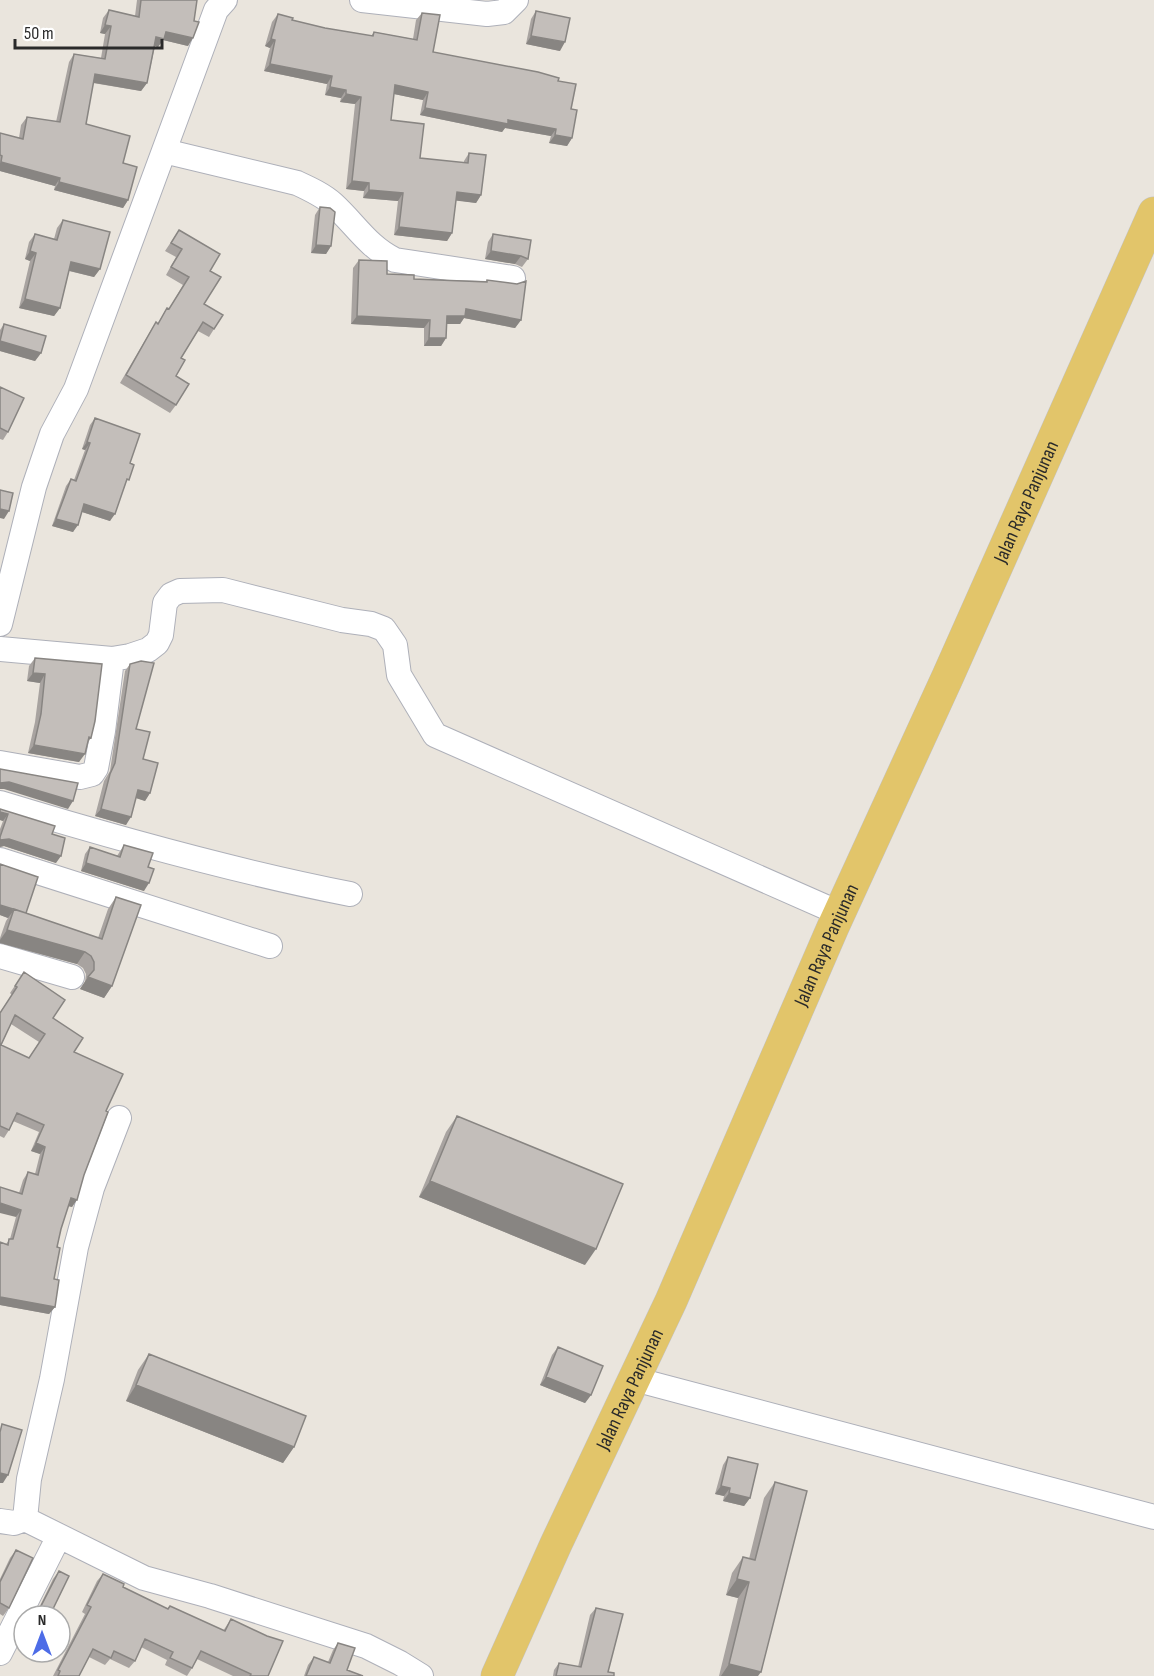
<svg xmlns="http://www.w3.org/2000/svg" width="1154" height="1676" font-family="'Sofia Sans Condensed',sans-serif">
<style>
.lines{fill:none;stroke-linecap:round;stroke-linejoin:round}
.minor-casing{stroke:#aeb0b9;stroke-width:26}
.major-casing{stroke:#c3c3c3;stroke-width:33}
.minor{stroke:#fff;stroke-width:24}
.major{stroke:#e2c56a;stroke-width:32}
.wall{fill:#a8a3a0;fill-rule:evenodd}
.shaded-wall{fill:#888582}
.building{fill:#c3beba;stroke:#888582;stroke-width:1.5;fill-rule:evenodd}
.labels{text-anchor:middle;stroke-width:6;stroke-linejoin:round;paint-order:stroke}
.street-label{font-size:20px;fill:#2a2a2a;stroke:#fff}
</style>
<rect width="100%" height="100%" fill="#eae5dd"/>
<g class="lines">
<defs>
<path id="minor" d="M 362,0 L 487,14 L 504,12 L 516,0
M 164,151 L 297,183 C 310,189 323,195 333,204 C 355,224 368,247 395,260 L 513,278
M 0,624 L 34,487 L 52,434 L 76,389 L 216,10 L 225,0
M 0,649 L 112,659 L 130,656 L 148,650 L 157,643 L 161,635 L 165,603 L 171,595 L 180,591 L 223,590 L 342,620 L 371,624 L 384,629 L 395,645 L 399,675 L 435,735 L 839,913
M 0,763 L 80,777 L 92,774 L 96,768 L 103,731 L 112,659
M 0,803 C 115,838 232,871 350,894
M 0,860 L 270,946
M 0,956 L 72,977
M 634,1379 L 1154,1517
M 25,1519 L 29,1479 L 52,1379 L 76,1247 L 92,1188 L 119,1118
M 0,1521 L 14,1523 L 25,1519 L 144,1578 L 210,1596 L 366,1646 L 400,1663 L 421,1676
M 0,1653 L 59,1536"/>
<g id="major">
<path id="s1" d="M 497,1676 L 556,1544 L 671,1301 L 833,927 L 948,676 L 1154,213"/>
</g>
</defs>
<use href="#minor" class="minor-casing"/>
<use href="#major" class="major-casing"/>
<use href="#minor" class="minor"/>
<use href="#major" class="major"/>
</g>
<path class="wall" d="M 137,0 L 197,0 L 188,46 L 163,40 L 158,47 L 155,46 L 147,83 L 141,91 L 93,83 L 86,124 L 123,163 L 128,200 L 123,208 L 54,190 L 55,186 L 0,171 L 0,133 L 19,138 L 21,125 L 27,117 L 56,122 L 69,62 L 74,54 L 101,58 L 105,34 L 100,33 L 103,18 L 109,10 L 135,16 Z
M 536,11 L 560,51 L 526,44 L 531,19 Z
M 422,13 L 433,52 L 558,81 L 571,109 L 572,138 L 567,146 L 549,143 L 551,136 L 505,128 L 502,132 L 420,115 L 423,100 L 394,94 L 391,120 L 420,158 L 464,163 L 464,161 L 469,153 L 481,195 L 476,203 L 456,200 L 452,233 L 447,241 L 394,235 L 398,201 L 363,198 L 364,191 L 346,189 L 355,104 L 340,102 L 341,98 L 325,95 L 327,84 L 264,71 L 270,48 L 265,46 L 272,22 L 278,14 L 292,20 L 325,28 L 371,36 L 374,32 L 413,39 L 416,20 Z
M 320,207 L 331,246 L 326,254 L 311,253 L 315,215 Z
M 63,220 L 100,269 L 94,277 L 69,271 L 60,308 L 54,316 L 19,308 L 30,261 L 25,259 L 29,242 L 35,234 L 54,239 L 57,228 Z
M 179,230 L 210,271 L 204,304 L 214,329 L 209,337 L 198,331 L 181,358 L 176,376 L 176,405 L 170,413 L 120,383 L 151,330 L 156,322 L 158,323 L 167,308 L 169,309 L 183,285 L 166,275 L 176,257 L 165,251 Z
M 493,234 L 528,259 L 522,267 L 515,264 L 485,259 L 488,242 Z
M 359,260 L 387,274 L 414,279 L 486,281 L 487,280 L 521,320 L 515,328 L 464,318 L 460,324 L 447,324 L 446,338 L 441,346 L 424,346 L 424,328 L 351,324 L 353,268 Z
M 4,324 L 41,353 L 35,361 L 0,351 L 0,330 Z
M 0,387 L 8,432 L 3,440 L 0,439 Z
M 95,418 L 130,463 L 125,486 L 110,521 L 82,512 L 73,532 L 52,526 L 66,486 L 71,479 L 74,480 L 85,450 L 82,449 L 90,425 Z
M 35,658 L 91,738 L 87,744 L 79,762 L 28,753 L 35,722 L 40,683 L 27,681 L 29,666 Z
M 130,664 L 136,729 L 150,793 L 145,801 L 136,798 L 126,825 L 95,816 L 104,781 L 110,771 L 125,671 Z
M 0,809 L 52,834 L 56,863 L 4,846 L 0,847 L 0,829 L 3,821 L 0,820 Z
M 124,845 L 148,867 L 144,891 L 81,871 L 85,854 L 90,847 L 117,856 Z
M 0,864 L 26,913 L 98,938 L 108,909 L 116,897 L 112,986 L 104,998 L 80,989 L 85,982 L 86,974 L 83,968 L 77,964 L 0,943 L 0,938 L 6,921 L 8,918 L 0,915 Z
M 24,972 L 74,1052 L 106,1111 L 72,1207 L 68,1206 L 61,1229 L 57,1247 L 54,1279 L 55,1307 L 49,1314 L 0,1305 L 0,1242 L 6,1244 L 10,1239 L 16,1217 L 19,1193 L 23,1180 L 28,1172 L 35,1174 L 40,1154 L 31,1151 L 39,1132 L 13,1121 L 9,1130 L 4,1138 L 0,1136 L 0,1012 L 12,995 L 10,993 ZM 11,1024 L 39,1042 L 29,1058 L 1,1045 Z
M 457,1116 L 585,1265 L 419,1197 L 446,1132 Z
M 558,1347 L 591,1395 L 585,1403 L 540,1385 L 552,1355 Z
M 149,1354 L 294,1447 L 283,1463 L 126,1401 L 138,1370 Z
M 728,1457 L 750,1498 L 744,1506 L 723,1501 L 724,1496 L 715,1494 L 723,1465 Z
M 775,1482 L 758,1676 L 719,1676 L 738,1598 L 726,1595 L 732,1573 L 743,1557 L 749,1559 L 764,1498 Z
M 16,1550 L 9,1608 L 3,1616 L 0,1614 L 0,1579 L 10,1558 Z
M 59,1571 L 69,1576 L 49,1616 L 35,1616 L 53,1579 Z
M 103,1574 L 123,1587 L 167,1609 L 170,1606 L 223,1631 L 231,1619 L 268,1676 L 233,1676 L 197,1659 L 192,1668 L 187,1676 L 165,1665 L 167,1660 L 141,1647 L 135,1661 L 129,1668 L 110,1659 L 105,1665 L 89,1657 L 79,1676 L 53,1676 L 85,1614 L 82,1612 L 97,1581 Z
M 596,1608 L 608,1672 L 614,1676 L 553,1676 L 554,1670 L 559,1663 L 578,1667 L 590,1615 Z
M 338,1643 L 347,1670 L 363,1676 L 304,1676 L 308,1665 L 314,1657 L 328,1662 L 333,1650 Z"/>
<path class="shaded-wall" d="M 105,25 L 111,26 L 105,34 L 100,33 Z
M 166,32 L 193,38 L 188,46 L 163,40 L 158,47 L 151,45 L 156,37 Z
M 531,36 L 565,42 L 560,51 L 526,44 Z
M 271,39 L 275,40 L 270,48 L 265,46 Z
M 270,64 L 332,76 L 327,84 L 264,71 Z
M 95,74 L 147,83 L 141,91 L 89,82 Z
M 395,85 L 428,92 L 423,100 L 389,93 Z
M 330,87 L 346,90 L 341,98 L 325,95 Z
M 346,94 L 361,97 L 355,104 L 340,102 Z
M 425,108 L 508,120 L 556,129 L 551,136 L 505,128 L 502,132 L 420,115 Z
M 555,135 L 572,138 L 567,146 L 549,143 Z
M 1,162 L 60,178 L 55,186 L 0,171 L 0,163 Z
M 352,181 L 369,183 L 364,191 L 346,189 Z
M 59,182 L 128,200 L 123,208 L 54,190 Z
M 369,190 L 403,193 L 398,201 L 363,198 Z
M 457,192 L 481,195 L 476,203 L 451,200 Z
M 399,227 L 452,233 L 447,241 L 394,235 Z
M 316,245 L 331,246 L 326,254 L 311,253 Z
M 30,251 L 36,253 L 30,261 L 25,259 Z
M 491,251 L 521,256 L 515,264 L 485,259 Z
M 71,262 L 100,269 L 94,277 L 66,270 Z
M 25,299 L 60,308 L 54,316 L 19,308 Z
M 466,309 L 521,320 L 515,328 L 464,318 L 460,324 L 441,324 L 447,316 Z
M 357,316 L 430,320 L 424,328 L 351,324 Z
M 429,338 L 446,338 L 441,346 L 424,346 Z
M 0,341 L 41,353 L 35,361 L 0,351 Z
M 87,442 L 90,443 L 85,450 L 82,449 Z
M 84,504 L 115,514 L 110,521 L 79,511 Z
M 0,509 L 9,511 L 4,519 L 0,518 Z
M 56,519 L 78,525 L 73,532 L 52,526 Z
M 33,673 L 45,674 L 40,683 L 27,681 Z
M 34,745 L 85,754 L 79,762 L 28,753 Z
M 1,782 L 9,782 L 73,801 L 68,809 L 4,789 L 0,789 L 0,783 Z
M 138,790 L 150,793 L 145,801 L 133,797 Z
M 101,809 L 131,817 L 126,825 L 95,816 Z
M 0,812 L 8,814 L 3,821 L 0,820 Z
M 9,839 L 61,856 L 56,863 L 4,846 L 0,847 L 0,840 Z
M 86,863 L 149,883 L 144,891 L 81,871 Z
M 0,905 L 14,910 L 8,918 L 0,915 Z
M 7,930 L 85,952 L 77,964 L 0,943 L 0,940 Z
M 88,977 L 112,986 L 104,998 L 80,989 Z
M 36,1143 L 45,1147 L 40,1154 L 31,1151 Z
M 430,1181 L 596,1249 L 585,1265 L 419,1197 Z
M 71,1198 L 77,1200 L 72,1207 L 65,1205 Z
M 0,1203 L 21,1210 L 16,1217 L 0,1213 Z
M 1,1297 L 55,1307 L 49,1314 L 0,1305 L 0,1298 Z
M 546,1377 L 591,1395 L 585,1403 L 540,1385 Z
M 136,1385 L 294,1447 L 283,1463 L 126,1401 Z
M 0,1473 L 8,1475 L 3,1483 L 0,1483 Z
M 721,1486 L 730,1488 L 724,1496 L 715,1494 Z
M 729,1493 L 750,1498 L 744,1506 L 723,1501 Z
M 737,1579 L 749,1582 L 738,1598 L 726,1595 Z
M 729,1664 L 761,1672 L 758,1676 L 721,1676 Z"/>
<path class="building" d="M 141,0 L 197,0 L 194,21 L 199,22 L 193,38 L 166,32 L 164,39 L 156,37 L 147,83 L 95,74 L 86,124 L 130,136 L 123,163 L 137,167 L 128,200 L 59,182 L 60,178 L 1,162 L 2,156 L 0,155 L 0,133 L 23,139 L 27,117 L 60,122 L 74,54 L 105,59 L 111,26 L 105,25 L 109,10 L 139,17 Z
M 536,11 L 570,18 L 565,42 L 531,36 Z
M 422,13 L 440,15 L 433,52 L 538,72 L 559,78 L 558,81 L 576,84 L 571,109 L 577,110 L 572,138 L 555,135 L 556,129 L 508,120 L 508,124 L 425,108 L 428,92 L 395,85 L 391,120 L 424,124 L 420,158 L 468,163 L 469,153 L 486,155 L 481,195 L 457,192 L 452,233 L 399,227 L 403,193 L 369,190 L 369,183 L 352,181 L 361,97 L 346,94 L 346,90 L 330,87 L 332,76 L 270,64 L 275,40 L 271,39 L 278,14 L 293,18 L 292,20 L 325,28 L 373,36 L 374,32 L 417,40 Z
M 320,207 L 330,208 L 335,212 L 331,246 L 316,245 Z
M 63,220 L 110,232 L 100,269 L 71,262 L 60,308 L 25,299 L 36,253 L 30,251 L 35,234 L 57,240 Z
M 179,230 L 220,254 L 210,271 L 221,277 L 204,304 L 223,315 L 214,329 L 203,322 L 181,358 L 185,360 L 176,376 L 189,384 L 176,405 L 126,375 L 156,322 L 158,324 L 167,308 L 169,309 L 189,277 L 171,267 L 182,249 L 171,243 Z
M 493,234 L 531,240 L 528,259 L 521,256 L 491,251 Z
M 359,260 L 387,261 L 387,274 L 414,275 L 414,279 L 487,282 L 487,280 L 517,284 L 526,281 L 521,320 L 466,309 L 465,316 L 447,316 L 446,338 L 429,338 L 430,320 L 357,316 Z
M 4,324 L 46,336 L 41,353 L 0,341 Z
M 0,387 L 24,398 L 8,432 L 0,428 Z
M 95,418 L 140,434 L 130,463 L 134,465 L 129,480 L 127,479 L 115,514 L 84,504 L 78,525 L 56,519 L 71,479 L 76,481 L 90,443 L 87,442 Z
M 0,490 L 13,493 L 9,511 L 0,509 Z
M 35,658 L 102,664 L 95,721 L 91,738 L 89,737 L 85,754 L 34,745 L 41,714 L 45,674 L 33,673 Z
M 141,661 L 154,663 L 136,729 L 150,732 L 143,759 L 158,763 L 150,793 L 138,790 L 131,817 L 101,809 L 110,774 L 115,763 L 130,664 Z
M 0,769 L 78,783 L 73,801 L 9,782 L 0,783 Z
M 0,809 L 55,826 L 52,834 L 65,838 L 61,856 L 9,839 L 0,840 L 0,837 L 8,814 L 0,812 Z
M 124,845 L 153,853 L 148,867 L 154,869 L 149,883 L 86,863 L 90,847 L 120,857 Z
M 0,864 L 38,877 L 26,913 L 0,905 Z
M 116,897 L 141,905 L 112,986 L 88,977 L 94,970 L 94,962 L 91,956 L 85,952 L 7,930 L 14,909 L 102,939 Z
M 24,972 L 65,1000 L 53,1018 L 83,1038 L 74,1052 L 123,1074 L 106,1111 L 108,1112 L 84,1175 L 77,1200 L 71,1198 L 61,1229 L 57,1247 L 60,1248 L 54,1279 L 59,1280 L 55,1307 L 1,1297 L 0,1300 L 0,1242 L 8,1245 L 9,1239 L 13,1239 L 21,1210 L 0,1203 L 0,1187 L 22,1194 L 28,1172 L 38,1175 L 45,1147 L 36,1143 L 44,1125 L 17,1113 L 9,1130 L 0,1126 L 0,1013 L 17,987 L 15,986 ZM 15,1015 L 45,1034 L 29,1058 L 1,1045 Z
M 457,1116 L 623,1184 L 596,1249 L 430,1181 Z
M 558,1347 L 603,1366 L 591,1395 L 546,1377 Z
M 149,1354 L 306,1416 L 294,1447 L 136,1385 Z
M 2,1424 L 22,1430 L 8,1475 L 0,1473 L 0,1432 Z
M 728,1457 L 758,1464 L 750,1498 L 729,1493 L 730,1488 L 721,1486 Z
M 775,1482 L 807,1491 L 761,1672 L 729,1664 L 749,1582 L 737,1579 L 743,1557 L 755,1560 Z
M 16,1550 L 33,1558 L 9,1608 L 0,1603 L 0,1582 Z
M 59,1571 L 69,1576 L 50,1615 L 39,1610 Z
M 103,1574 L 124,1584 L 123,1587 L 168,1609 L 170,1606 L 225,1631 L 231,1619 L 267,1636 L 283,1641 L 268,1676 L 250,1676 L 251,1674 L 201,1651 L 192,1668 L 170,1658 L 173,1652 L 145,1639 L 135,1661 L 114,1651 L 111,1658 L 93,1649 L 79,1676 L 58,1676 L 60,1671 L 58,1670 L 91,1607 L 87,1605 Z
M 596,1608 L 623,1614 L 608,1672 L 614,1673 L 614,1676 L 556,1676 L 559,1663 L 581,1667 Z
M 338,1643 L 355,1648 L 347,1670 L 363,1676 L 306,1676 L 314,1657 L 330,1663 Z"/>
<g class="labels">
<g class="street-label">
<text dy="7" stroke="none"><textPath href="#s1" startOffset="1288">Jalan Raya Panjunan</textPath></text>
<text dy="7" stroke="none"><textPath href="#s1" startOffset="802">Jalan Raya Panjunan</textPath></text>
<text dy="7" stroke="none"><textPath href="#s1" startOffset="316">Jalan Raya Panjunan</textPath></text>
</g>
</g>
<g transform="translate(42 1634)"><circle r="28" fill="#ffffff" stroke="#aaaaaa" stroke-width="1.5"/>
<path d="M0-4.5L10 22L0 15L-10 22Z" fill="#4d6ce7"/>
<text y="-9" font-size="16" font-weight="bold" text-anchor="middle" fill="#2a2a2a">N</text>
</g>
<path d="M15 39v9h147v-9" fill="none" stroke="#2a2a2a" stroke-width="3"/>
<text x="24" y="39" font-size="18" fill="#2a2a2a" stroke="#ffffff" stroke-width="4.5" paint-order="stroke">50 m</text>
</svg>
